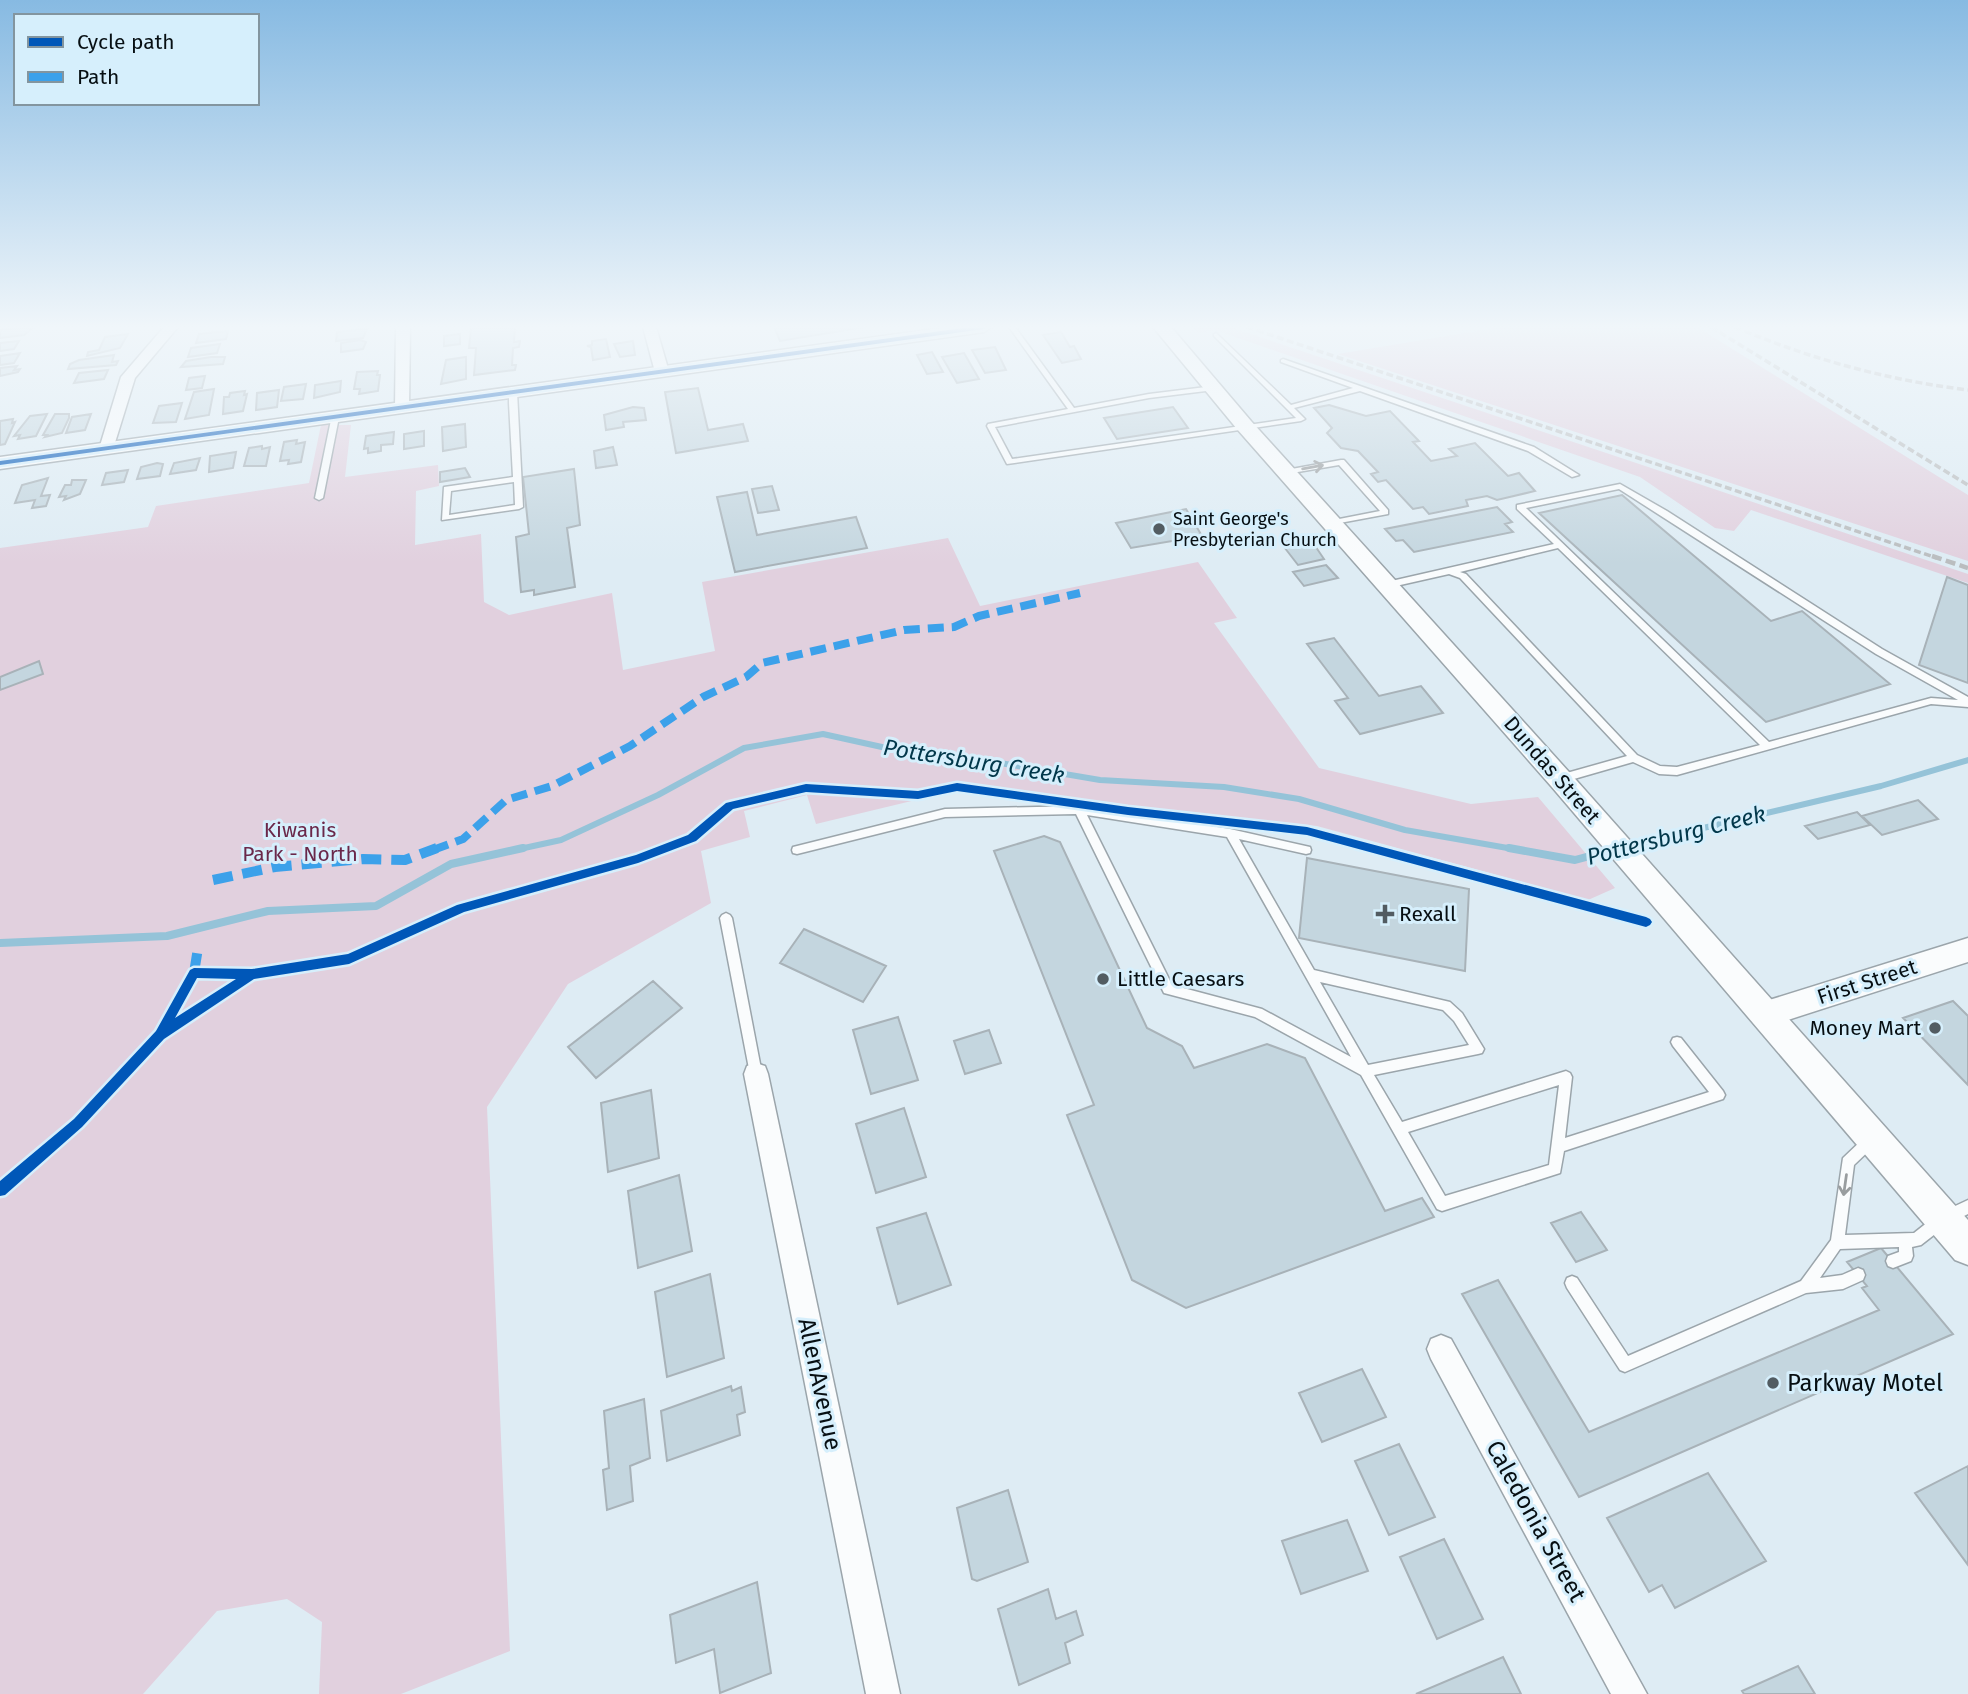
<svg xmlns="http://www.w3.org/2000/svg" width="1968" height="1694" font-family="'Fira Sans',sans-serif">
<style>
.green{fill:#e1d0de}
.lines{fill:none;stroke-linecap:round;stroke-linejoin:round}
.stream-far1{stroke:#95c3d8;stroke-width:6}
.stream{stroke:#95c3d8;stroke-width:8}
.building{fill:#c4d6df;stroke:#a8b2b8;stroke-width:2}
.service-casing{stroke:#9ba5ab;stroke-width:3}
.minor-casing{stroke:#9ba5ab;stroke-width:3}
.tertiary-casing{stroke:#9ba5ab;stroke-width:3}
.secondary-casing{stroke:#9ba5ab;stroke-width:3}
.service{fill:#fafcfd;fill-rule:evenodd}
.minor{fill:#fafcfd;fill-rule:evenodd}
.tertiary{fill:#fafcfd;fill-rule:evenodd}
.secondary{fill:#fafcfd;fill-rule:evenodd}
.rail-far1{stroke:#babdbf;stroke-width:3.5;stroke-dasharray:7 3.5;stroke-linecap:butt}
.rail{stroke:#babdbf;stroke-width:4.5;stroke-dasharray:10 4.5;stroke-linecap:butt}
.quiet-far1{stroke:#3ca1ea;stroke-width:8;stroke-dasharray:16 8;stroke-linecap:butt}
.quiet{stroke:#3ca1ea;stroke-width:10;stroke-dasharray:20 10;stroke-linecap:butt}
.cycleway-casing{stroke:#d6effc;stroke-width:5}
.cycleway{fill:#0057b8;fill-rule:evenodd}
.oneway{stroke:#999d9f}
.poi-dot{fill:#525c62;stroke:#d6effc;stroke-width:2.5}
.labels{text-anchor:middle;stroke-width:6;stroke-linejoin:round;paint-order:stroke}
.far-poi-label{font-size:18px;fill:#070f13;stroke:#d6effc;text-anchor:start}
.street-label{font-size:21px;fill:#070f13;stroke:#d6effc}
.park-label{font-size:21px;fill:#6a284a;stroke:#d6effc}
.poi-label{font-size:21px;fill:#070f13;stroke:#d6effc;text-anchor:start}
.water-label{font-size:23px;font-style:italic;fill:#02384b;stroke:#d6effc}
.near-poi-label{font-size:24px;fill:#070f13;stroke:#d6effc;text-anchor:start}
.near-street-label{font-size:24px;fill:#070f13;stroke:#d6effc}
</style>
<rect width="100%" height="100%" fill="#deecf4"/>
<path class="green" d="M 1192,327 L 1230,327 L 1968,574 L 1968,583 L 1751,510 L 1734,531 L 1715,528 L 1640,477 L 1215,330 L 1198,333 Z
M 1501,327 L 1697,327 L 1968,495 L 1968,561 L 1338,354 Z
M 321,425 L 351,425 L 345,477 L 438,465 L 439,486 L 416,491 L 415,545 L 481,534 L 484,602 L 509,615 L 612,593 L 623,670 L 715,651 L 702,582 L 948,538 L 980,606 L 1198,562 L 1237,618 L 1214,623 L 1319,768 L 1471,804 L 1538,797 L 1615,888 L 1588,900 L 1317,826 L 1126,806 L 978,785 L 816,824 L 807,795 L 744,811 L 750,837 L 701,851 L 711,903 L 568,984 L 487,1107 L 510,1651 L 401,1694 L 319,1694 L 322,1622 L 287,1599 L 217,1611 L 143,1694 L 0,1694 L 0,548 L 148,527 L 156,506 L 309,483 Z"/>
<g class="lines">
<path class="stream-far1" d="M 1627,846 L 1881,786 L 1968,760
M 515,850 L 561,840 L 658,795 L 744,748 L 823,734 L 900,751 L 1000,763 L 1100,780 L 1224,787 L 1299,799 L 1405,830 L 1519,850
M 1612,850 L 1616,849"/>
<path class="stream" d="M 1509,848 L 1575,860 L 1616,849
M 0,943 L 167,936 L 268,911 L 376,906 L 451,864 L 523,848"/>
</g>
<path class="building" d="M 34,327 L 24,335 L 0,338 L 0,330 Z
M 515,327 L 514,342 L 520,341 L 519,347 L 513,348 L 512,365 L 516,365 L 515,370 L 474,375 L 476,348 L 469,348 L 471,328 Z
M 774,327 L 865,327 L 780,341 Z
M 364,329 L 367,329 L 363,338 L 336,341 L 337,332 Z
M 228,331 L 226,339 L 196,343 L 199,334 Z
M 1061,332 L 1070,347 L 1074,346 L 1081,359 L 1062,363 L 1043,335 Z
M 128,334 L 120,348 L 87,356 L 88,352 L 99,350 L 105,337 Z
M 460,334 L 460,344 L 444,346 L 444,336 Z
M 606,339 L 610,357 L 593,360 L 591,347 L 587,346 L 592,345 L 592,341 Z
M 360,340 L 366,342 L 363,349 L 341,352 L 341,343 Z
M 19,341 L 14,349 L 0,351 L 0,343 Z
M 633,341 L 635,355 L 620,357 L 614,344 Z
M 220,344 L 217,353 L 188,357 L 191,348 Z
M 995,347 L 1006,370 L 985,373 L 972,350 Z
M 932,352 L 943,372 L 927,374 L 917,355 Z
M 20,353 L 14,363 L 0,365 L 0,356 Z
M 964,353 L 979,379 L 957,383 L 942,357 Z
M 114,355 L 112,362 L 118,361 L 116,365 L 68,369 L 70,364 L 79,360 Z
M 211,357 L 225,357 L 223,364 L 181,367 L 186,361 Z
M 466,357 L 466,379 L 441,384 L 446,360 Z
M 17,366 L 14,370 L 20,369 L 18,372 L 0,376 L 0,368 Z
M 108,370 L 104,379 L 74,383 L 79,373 Z
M 378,371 L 377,375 L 380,375 L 378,391 L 359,394 L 360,389 L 354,389 L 357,372 Z
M 205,376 L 202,388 L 186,390 L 189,378 Z
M 341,381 L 340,392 L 314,398 L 315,385 Z
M 306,384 L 303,399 L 281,401 L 284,387 Z
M 698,388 L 708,430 L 743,424 L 748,441 L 676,453 L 665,392 Z
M 214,389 L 209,415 L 185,419 L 194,392 Z
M 279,390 L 277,407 L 256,410 L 257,393 Z
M 245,391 L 244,395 L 247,394 L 243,411 L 223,414 L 224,397 L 229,397 L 230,393 Z
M 182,403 L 176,422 L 153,423 L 159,406 Z
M 1329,405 L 1366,416 L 1390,411 L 1419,441 L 1413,442 L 1431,461 L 1457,456 L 1449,449 L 1475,443 L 1508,476 L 1519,473 L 1535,491 L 1497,500 L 1487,496 L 1466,500 L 1468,506 L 1429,514 L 1423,507 L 1413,509 L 1386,480 L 1378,482 L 1371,474 L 1378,472 L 1358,451 L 1341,448 L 1327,433 L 1332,428 L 1314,408 Z
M 633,407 L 644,408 L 646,420 L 623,422 L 624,427 L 606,430 L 604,415 Z
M 1173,407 L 1188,428 L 1117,439 L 1104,418 Z
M 47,414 L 36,436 L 18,439 L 20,435 L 14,436 L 30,416 Z
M 55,414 L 69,414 L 69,418 L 62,433 L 45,437 L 47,435 L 43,435 Z
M 91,414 L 85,430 L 66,433 L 72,417 Z
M 13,419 L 12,423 L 15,422 L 5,444 L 0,445 L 0,421 Z
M 465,424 L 466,447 L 443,451 L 442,427 Z
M 424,431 L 424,446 L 404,449 L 404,434 Z
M 394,432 L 393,444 L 381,445 L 381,451 L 368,453 L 368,448 L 364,449 L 366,436 Z
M 297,440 L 296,444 L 305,442 L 301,462 L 288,464 L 289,460 L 280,461 L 284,442 Z
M 262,446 L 262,449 L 270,447 L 266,466 L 244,466 L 249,448 Z
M 613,447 L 617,465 L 596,468 L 594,451 Z
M 236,452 L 233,468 L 209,472 L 210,456 Z
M 200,458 L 196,470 L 170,474 L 174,463 Z
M 157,463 L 163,464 L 160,476 L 137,479 L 141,467 Z
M 465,468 L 470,477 L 440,482 L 440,472 Z
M 574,469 L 580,525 L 567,528 L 575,587 L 534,595 L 534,590 L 521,592 L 516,537 L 529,534 L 523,477 Z
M 128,470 L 124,482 L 102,485 L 106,473 Z
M 48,478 L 41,496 L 50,495 L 46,506 L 32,508 L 35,500 L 15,503 L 22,485 Z
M 72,480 L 86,480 L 80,494 L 64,500 L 66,496 L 59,497 L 65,485 L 71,485 Z
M 772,486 L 779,510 L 758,513 L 752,489 Z
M 747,492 L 757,535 L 856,517 L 867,548 L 735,572 L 717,497 Z
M 1622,495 L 1771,621 L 1802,611 L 1890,684 L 1766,722 L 1539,513 Z
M 1497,507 L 1512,522 L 1505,524 L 1513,532 L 1414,552 L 1403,540 L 1396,541 L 1385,529 Z
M 1186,509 L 1202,536 L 1131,548 L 1116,523 Z
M 1309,537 L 1324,559 L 1298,565 L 1281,543 Z
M 1326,565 L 1338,578 L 1304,586 L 1293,572 Z
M 1947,577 L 1968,585 L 1968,683 L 1919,665 Z
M 1334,638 L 1379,696 L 1421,686 L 1443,713 L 1360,734 L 1335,701 L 1348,698 L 1307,644 Z
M 39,661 L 43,674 L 0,690 L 0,677 Z
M 1918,800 L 1938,819 L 1882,835 L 1862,816 Z
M 1857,812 L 1870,825 L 1818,839 L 1805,826 Z
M 1044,836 L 1060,842 L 1147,1028 L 1182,1046 L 1194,1068 L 1267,1044 L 1305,1058 L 1385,1211 L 1422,1198 L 1434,1217 L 1186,1308 L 1132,1280 L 1067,1115 L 1094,1105 L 994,851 Z
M 1307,858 L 1469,889 L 1465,971 L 1299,938 Z
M 804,929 L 886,966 L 863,1002 L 780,963 Z
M 653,981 L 682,1008 L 596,1078 L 568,1047 Z
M 1953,1001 L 1968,1016 L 1968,1085 L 1903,1018 Z
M 898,1017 L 918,1080 L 871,1094 L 853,1030 Z
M 989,1030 L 1001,1063 L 965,1074 L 954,1041 Z
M 651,1090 L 659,1158 L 608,1172 L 601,1103 Z
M 904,1108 L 926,1177 L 876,1193 L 856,1124 Z
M 679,1175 L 692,1251 L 638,1268 L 628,1191 Z
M 1581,1212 L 1607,1250 L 1576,1262 L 1551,1223 Z
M 926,1213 L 951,1285 L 898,1304 L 877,1228 Z
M 1881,1248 L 1953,1334 L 1579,1497 L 1462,1294 L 1498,1280 L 1589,1432 L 1879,1310 L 1862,1288 L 1867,1286 L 1847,1262 Z
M 710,1274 L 724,1358 L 667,1377 L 655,1292 Z
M 1362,1369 L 1386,1417 L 1322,1442 L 1299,1393 Z
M 731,1386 L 732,1391 L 741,1387 L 745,1412 L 737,1415 L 740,1435 L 667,1461 L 661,1411 Z
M 644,1399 L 650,1458 L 630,1466 L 633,1501 L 607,1510 L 603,1470 L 609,1468 L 604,1411 Z
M 1399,1444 L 1435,1517 L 1389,1535 L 1355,1461 Z
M 1968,1466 L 1968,1565 L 1915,1493 Z
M 1708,1473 L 1766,1561 L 1675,1608 L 1662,1585 L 1649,1592 L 1607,1518 Z
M 1008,1490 L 1028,1562 L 977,1581 L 972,1579 L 957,1508 Z
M 1347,1520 L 1368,1571 L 1301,1594 L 1282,1541 Z
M 1444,1539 L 1483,1619 L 1437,1639 L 1400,1557 Z
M 757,1582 L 771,1673 L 720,1693 L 714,1649 L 676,1663 L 670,1615 Z
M 1048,1589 L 1056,1619 L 1076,1611 L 1083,1635 L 1065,1643 L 1070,1663 L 1019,1685 L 998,1609 Z
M 1503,1657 L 1521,1694 L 1416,1694 Z
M 1798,1666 L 1815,1694 L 1744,1694 L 1742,1691 Z"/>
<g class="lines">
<defs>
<path id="service" d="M 1009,327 L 1015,327 L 1074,408 L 1149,394 L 1214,386 L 1217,388 L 1214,390 L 1149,398 L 995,427 L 1012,459 L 1296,418 L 1214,336 L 1214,334 L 1216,333 L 1291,405 L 1353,388 L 1281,362 L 1281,360 L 1283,359 L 1534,447 L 1579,475 L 1572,477 L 1528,451 L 1360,391 L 1294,408 L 1305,419 L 1301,421 L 1007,464 L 987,426 L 988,424 L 1068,409 Z
M 513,390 L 517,392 L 523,507 L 519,509 L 442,520 L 444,487 L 513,477 L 509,403 L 509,392 ZM 514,482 L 515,505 L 449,515 L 451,491 Z
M 332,415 L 339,417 L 323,498 L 319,500 L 315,498 Z
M 1341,460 L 1344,460 L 1388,510 L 1388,514 L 1329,525 L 1329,521 L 1380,511 L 1339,465 L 1286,474 L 1282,472 L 1286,470 Z
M 1620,484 L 1667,511 L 1882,649 L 1968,697 L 1968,707 L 1931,704 L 1677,775 L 1659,774 L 1633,762 L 1560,783 L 1556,782 L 1555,779 L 1556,776 L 1627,756 L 1460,578 L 1449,574 L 1387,588 L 1383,585 L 1387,582 L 1554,544 L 1517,509 L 1517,505 ZM 1619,489 L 1876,654 L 1958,700 L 1931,698 L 1769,742 L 1526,508 ZM 1558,548 L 1760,745 L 1677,767 L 1660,766 L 1637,755 L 1466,574 L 1460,572 Z
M 1079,806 L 1230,829 L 1310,847 L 1311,850 L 1310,853 L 1306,854 L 1239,839 L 1314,970 L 1450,1002 L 1462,1013 L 1484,1049 L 1482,1053 L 1478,1054 L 1374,1075 L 1402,1122 L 1566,1071 L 1570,1073 L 1572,1077 L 1565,1138 L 1709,1092 L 1673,1046 L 1671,1042 L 1673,1038 L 1677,1037 L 1681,1038 L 1723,1091 L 1725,1095 L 1723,1099 L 1564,1151 L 1560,1173 L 1442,1211 L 1437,1209 L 1361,1075 L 1255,1017 L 1164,993 L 1076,814 L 945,817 L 797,854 L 793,853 L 792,850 L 793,847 L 945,809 ZM 1087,815 L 1227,837 L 1351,1057 L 1262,1009 L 1172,985 ZM 1320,982 L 1443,1010 L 1454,1021 L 1469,1045 L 1368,1065 ZM 1559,1085 L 1549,1165 L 1445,1196 L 1408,1132 Z
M 726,913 L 730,915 L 732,918 L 762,1074 L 760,1078 L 756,1080 L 752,1078 L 750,1074 L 720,918 L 722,915 Z
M 1869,1136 L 1874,1138 L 1875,1142 L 1874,1146 L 1854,1165 L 1845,1235 L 1914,1233 L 1938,1214 L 1968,1200 L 1968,1214 L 1948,1224 L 1921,1245 L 1912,1247 L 1913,1256 L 1911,1261 L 1893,1268 L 1888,1266 L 1886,1261 L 1888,1256 L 1899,1252 L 1899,1247 L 1840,1249 L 1820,1278 L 1842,1275 L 1858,1268 L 1863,1270 L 1865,1275 L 1863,1280 L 1843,1289 L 1806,1293 L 1625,1372 L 1620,1370 L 1567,1288 L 1565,1283 L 1567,1278 L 1572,1276 L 1577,1278 L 1628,1356 L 1801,1281 L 1831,1240 L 1843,1158 L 1864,1138 Z"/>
<path id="minor" d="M 164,327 L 178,327 L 135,378 L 113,449 L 106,453 L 101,452 L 99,449 L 121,377 Z
M 396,327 L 410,327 L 409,408 L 402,412 L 395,408 Z
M 643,327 L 656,327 L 669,372 L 667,375 L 655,372 Z
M 756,1063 L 765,1066 L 768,1074 L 900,1694 L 866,1694 L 744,1074 L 747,1066 Z
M 1441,1335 L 1451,1339 L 1647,1694 L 1611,1694 L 1431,1359 L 1427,1349 L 1431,1339 Z"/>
<path id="tertiary" d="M 949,327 L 992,327 L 984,332 L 0,469 L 0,457 Z
M 1968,938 L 1968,962 L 1766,1027 L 1756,1023 L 1751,1014 L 1756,1005 L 1766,1001 Z"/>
<path id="secondary" d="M 1153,327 L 1171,327 L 1251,421 L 1569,772 L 1968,1220 L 1968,1265 L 1955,1260 L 1551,786 L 1237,429 Z"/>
</defs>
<use href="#service" class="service-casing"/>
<use href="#minor" class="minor-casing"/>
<use href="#tertiary" class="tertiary-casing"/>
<use href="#secondary" class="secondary-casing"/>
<use href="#service" class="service"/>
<use href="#minor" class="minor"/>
<use href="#tertiary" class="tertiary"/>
<use href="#secondary" class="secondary"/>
<path class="rail-far1" d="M 1247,327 L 1937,558
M 1711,327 L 1968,485
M 1735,327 C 1810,359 1887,380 1968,390"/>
<path class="rail" d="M 1932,556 L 1968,568"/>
<path class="quiet-far1" d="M 433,850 L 463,839 L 506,800 L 552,786 L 630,746 L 703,697 L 746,677 L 762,663 L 904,630 L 954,627 L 979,616 L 1080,593"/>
<path class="quiet" d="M 213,880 L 275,867 L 363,859 L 405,860 L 437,848
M 194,973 L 198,948"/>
<defs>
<path id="cycleway" d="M 970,327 L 987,327 L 984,329 L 0,465 L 0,461 Z
M 957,783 L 1128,807 L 1307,827 L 1646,917 L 1650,919 L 1652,922 L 1650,925 L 1646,927 L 1307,835 L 1128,815 L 957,791 L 918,799 L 806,792 L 733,809 L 696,841 L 638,863 L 464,912 L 349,964 L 254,979 L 164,1039 L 82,1127 L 5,1195 L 0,1196 L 0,1181 L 74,1119 L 156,1031 L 190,970 L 194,968 L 252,969 L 348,954 L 457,905 L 636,855 L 688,835 L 726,803 L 730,802 L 806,784 L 918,791 ZM 197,978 L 236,979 L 175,1018 Z"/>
</defs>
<use href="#cycleway" class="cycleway-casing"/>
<use href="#cycleway" class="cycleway"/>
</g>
<defs><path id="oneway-shaft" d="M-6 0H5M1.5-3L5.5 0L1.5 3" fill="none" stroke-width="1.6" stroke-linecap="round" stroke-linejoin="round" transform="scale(1.75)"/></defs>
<g class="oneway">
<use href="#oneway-shaft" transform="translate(1313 467) rotate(-10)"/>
<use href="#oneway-shaft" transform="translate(1845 1185) rotate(98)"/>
</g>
<linearGradient id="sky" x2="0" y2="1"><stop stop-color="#87bae2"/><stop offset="0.58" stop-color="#f0f6fa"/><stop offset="1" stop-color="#f0f6fa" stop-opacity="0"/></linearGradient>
<rect width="1968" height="564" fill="url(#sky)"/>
<g class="poi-dot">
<circle cx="1159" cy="529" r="7"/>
<path d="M1381.5 903.5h7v7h7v7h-7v7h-7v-7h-7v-7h7z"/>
<circle cx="1103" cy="979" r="7"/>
<circle cx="1935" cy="1028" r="7"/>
<circle cx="1773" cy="1383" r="7"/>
</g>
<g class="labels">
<g class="far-poi-label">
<text x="1173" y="525">Saint George's<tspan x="1173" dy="21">Presbyterian Church</tspan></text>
</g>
<g class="street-label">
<text transform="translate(1552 770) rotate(49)" y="7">Dundas Street</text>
<text transform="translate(1867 982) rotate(-18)" y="7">First Street</text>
</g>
<g class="park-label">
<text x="300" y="837">Kiwanis<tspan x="300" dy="24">Park - North</tspan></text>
</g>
<g class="poi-label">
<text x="1399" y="921">Rexall</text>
<text x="1117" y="986">Little Caesars</text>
<text x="1921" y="1035" text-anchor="end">Money Mart</text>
</g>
<g class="water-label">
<text transform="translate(974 761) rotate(9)" y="8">Pottersburg Creek</text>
<text transform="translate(1676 835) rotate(-14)" y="8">Pottersburg Creek</text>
</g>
<g class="near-poi-label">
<text x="1787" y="1391">Parkway Motel</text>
</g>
<g class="near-street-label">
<text transform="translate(820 1384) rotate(78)" y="8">AllenAvenue</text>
<text transform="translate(1536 1521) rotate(61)" y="8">Caledonia Street</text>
</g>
</g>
<rect x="14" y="14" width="245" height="91" fill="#d6effc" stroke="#83959f" stroke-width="2"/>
<rect x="28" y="37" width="35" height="10" fill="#0057b8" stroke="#83959f" stroke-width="2"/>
<text x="77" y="49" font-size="21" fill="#070f13">Cycle path</text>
<rect x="28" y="72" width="35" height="10" fill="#3ca1ea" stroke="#83959f" stroke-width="2"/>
<text x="77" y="84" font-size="21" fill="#070f13">Path</text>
</svg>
